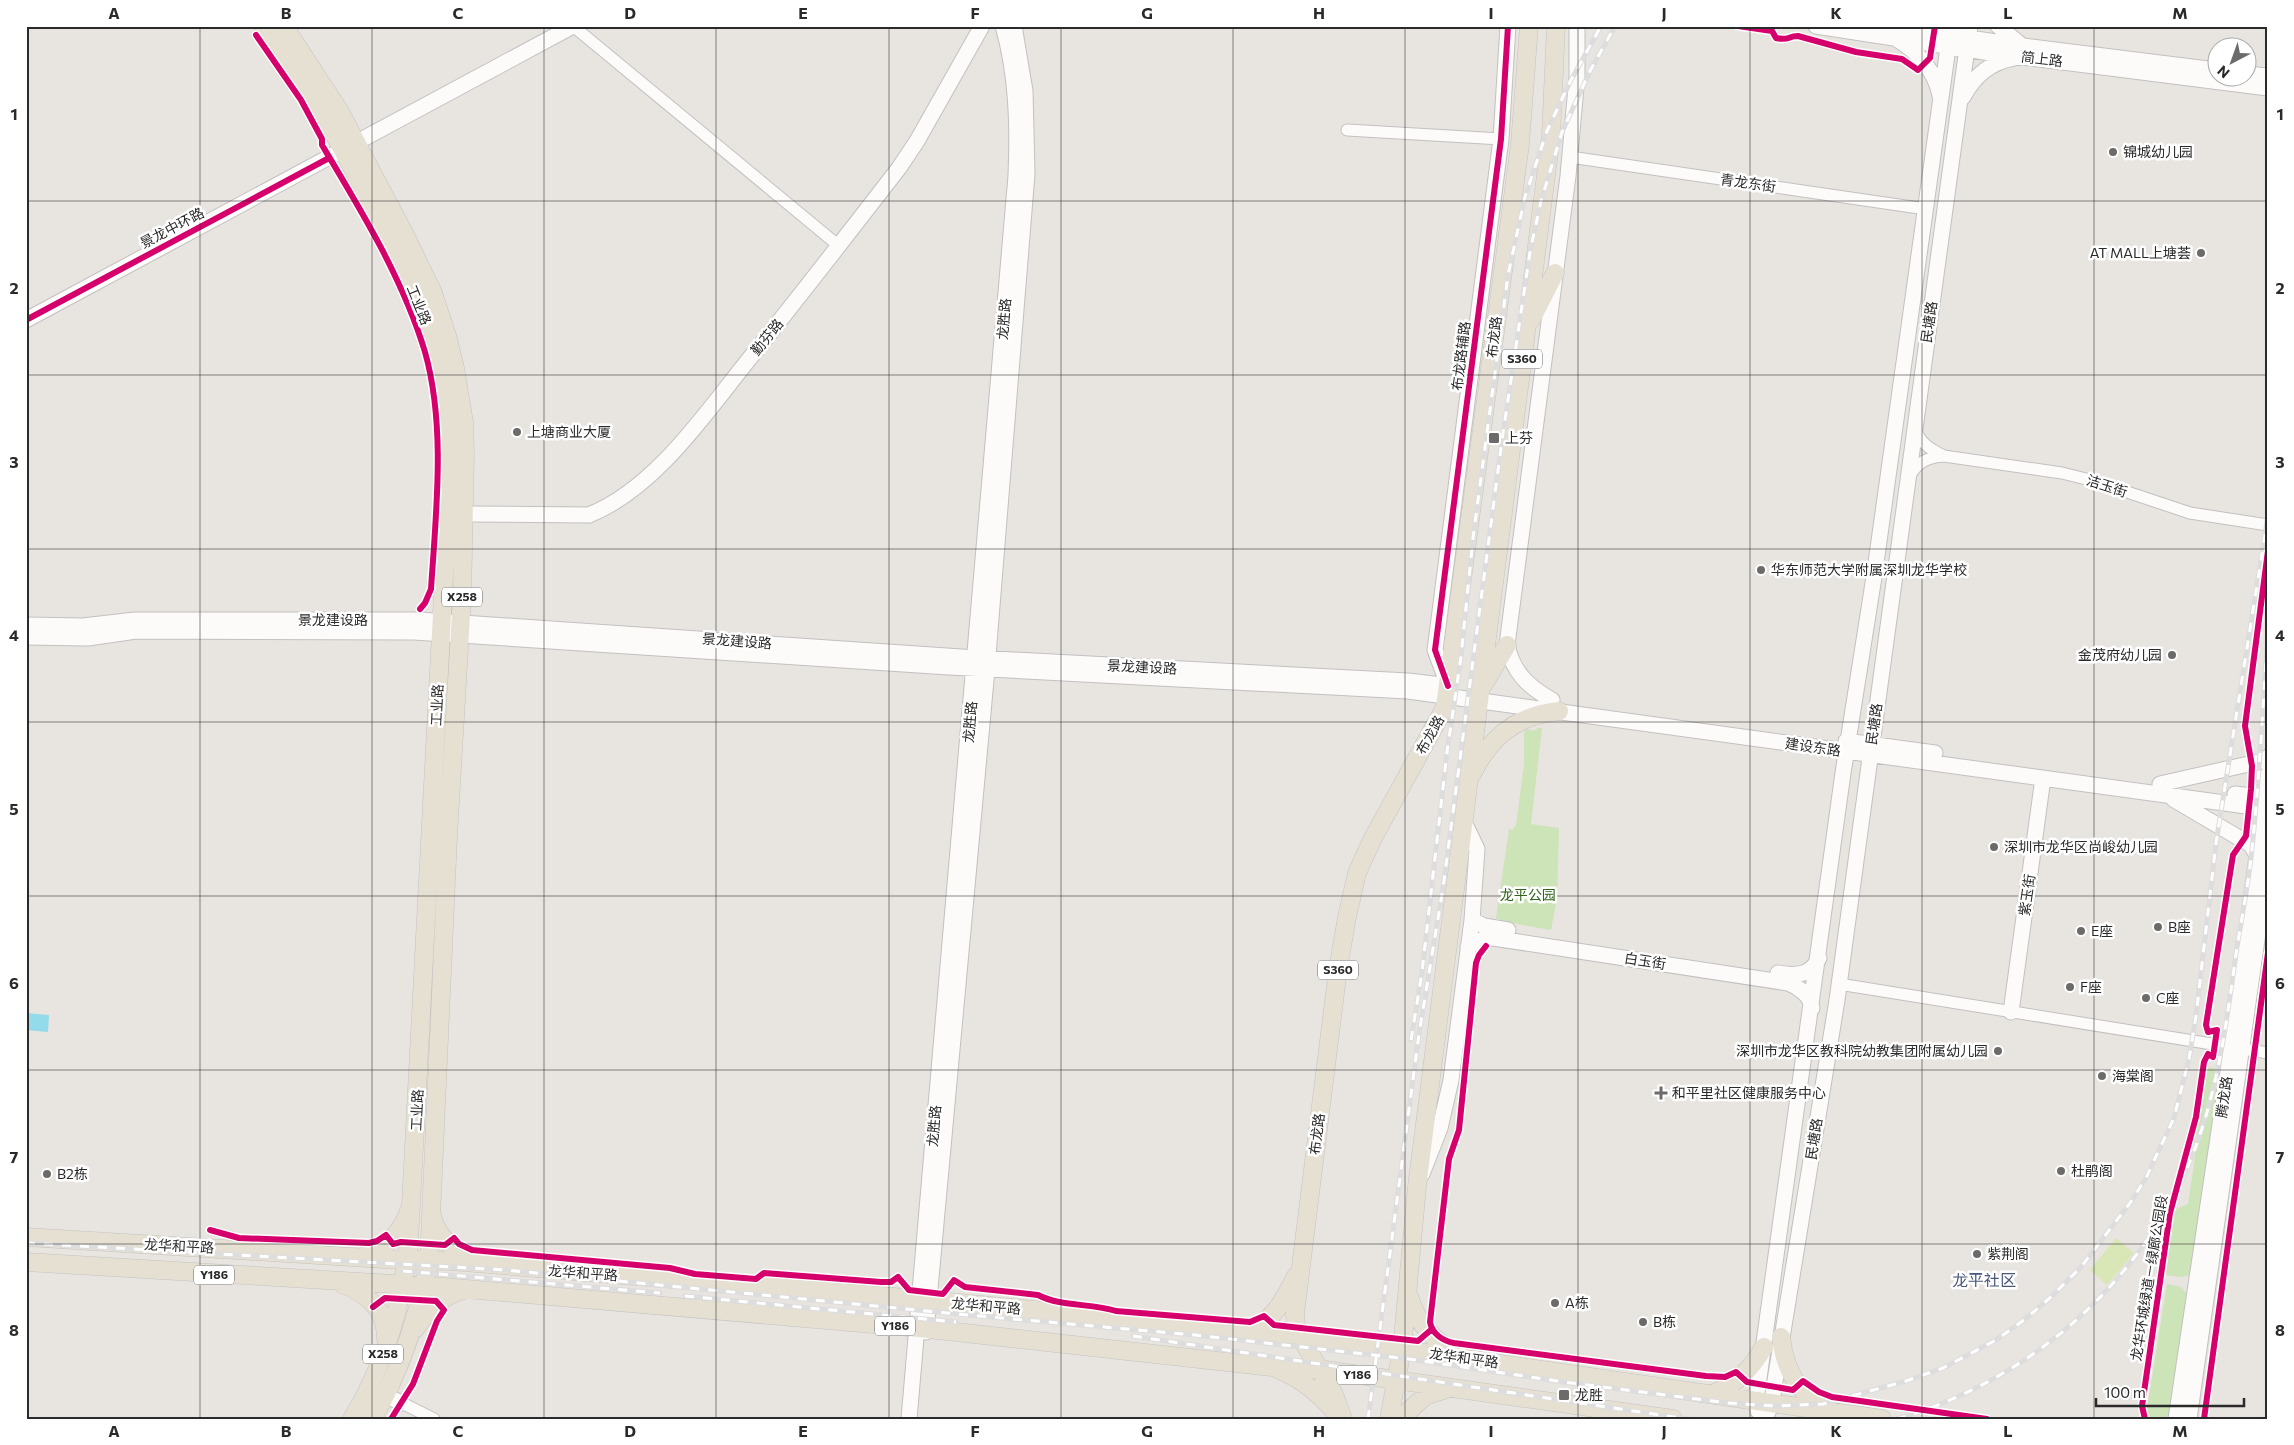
<svg xmlns="http://www.w3.org/2000/svg" width="2294" height="1445" font-family="Commissioner,'Noto Sans SC',sans-serif">
<style>
.green{fill:#cde3b8}
.pitch{fill:#d9e7b6}
.water{fill:#93daea}
.lines{fill:none;stroke-linecap:round;stroke-linejoin:round}
.street-casing{stroke:#c2c1c1;stroke-width:13}
.secondary-casing{stroke:#c2c1c1;stroke-width:17}
.primary-casing{stroke:#c4c3c1;stroke-width:19}
.street{stroke:#fcfbfa;stroke-width:11}
.secondary{stroke:#fcfbfa;stroke-width:15}
.primary{stroke:#e6e0d3;stroke-width:18}
.rail-casing{stroke:#ddddde;stroke-width:5}
.rail{stroke:#fff;stroke-width:3;stroke-dasharray:9;stroke-linecap:butt}
.cycleway-casing{stroke:#fff;stroke-width:9}
.cycleway{stroke:#d6006c;stroke-width:6}
.grid{fill:none;stroke:#2a2a2a;stroke-width:1;stroke-opacity:0.55}
.poi-dot{fill:#6c6b6a;stroke:#fff;stroke-width:2}
.labels{text-anchor:middle;stroke-width:5;stroke-linejoin:round;paint-order:stroke}
.shield{fill:#fff;stroke:#6a6a6a;stroke-width:1}
.shield-label{font-size:12px;font-weight:bold;fill:#2a2a2a}
.street-label{font-size:14px;fill:#2a2a2a;stroke:#fff}
.poi-label{font-size:14px;fill:#2a2a2a;stroke:#fff;text-anchor:start}
.park-label{font-size:14px;fill:#30661a;stroke:#fff}
.quarter-label{font-size:16px;fill:#4a577a;stroke:#fff}
.neatline{fill:none;stroke:#2a2a2a;stroke-width:2}
.grid-label{font-size:16px;text-anchor:middle;font-weight:bold;fill:#2a2a2a}
</style>
<rect width="100%" height="100%" fill="#e8e4e0"/>
<path class="green" d="M 1538,728 L 1542,728 L 1531,824 L 1559,828 L 1557,898 L 1551,930 L 1506,922 L 1496,918 L 1509,829 L 1512,830 L 1516,825 L 1524,764 L 1524,733 L 1527,729 L 1534,731 Z
M 2207,1067 L 2223,1070 L 2190,1275 L 2182,1277 L 2166,1275 L 2174,1210 L 2188,1204 L 2196,1150 L 2190,1146 L 2203,1099 Z
M 2167,1284 L 2181,1287 L 2189,1296 L 2172,1419 L 2150,1419 L 2146,1415 Z"/>
<path class="pitch" d="M 2116,1238 L 2134,1253 L 2107,1285 L 2090,1270 Z"/>
<path class="water" d="M 26,1013 L 49,1015 L 48,1032 L 26,1030 Z"/>
<g class="lines">
<defs>
<path id="street" d="M 573,26 L 839,246
M 1347,130 L 1501,139
M 1570,157 L 1926,209
M 1915,427 C 1919,443 1930,449 1944,456
M 1909,477 C 1917,462 1928,457 1944,456 L 2062,473 L 2094,481 L 2190,513 L 2268,525
M 1839,984 L 2268,1053
M 402,1403 L 434,1419"/>
<path id="secondary" d="M 1816,26 L 1991,53 L 2268,88
M 1888,26 L 2023,46 L 2216,70
M 1998,26 L 2020,44
M 1898,40 C 1918,52 1936,72 1940,96
M 2246,74 L 2268,76
M 1963,97 C 1974,76 1990,62 2014,58
M 26,320 L 573,26
M 464,514 L 589,515 C 657,488 709,408 754,353 C 803,292 851,230 899,168 L 917,141 L 982,26
M 26,625 L 83,626 L 135,620 L 419,620 L 976,658 L 1408,681 L 1450,686
M 26,637 L 88,638 L 136,631 L 414,632 L 949,667 L 1408,691 L 2268,809
M 1448,685 L 1435,650 L 1501,139 L 1508,26
M 1552,700 C 1528,687 1513,672 1507,645 L 1568,176 L 1577,76 L 1577,26
M 1846,741 L 1935,753
M 2160,784 L 2262,761 L 2268,757
M 2235,794 L 2268,798
M 2173,799 L 2251,845 L 2258,857
M 1472,920 L 1484,926 L 1508,930
M 1468,947 L 1483,939 L 1493,938 L 1788,983 C 1799,987 1811,996 1812,1008
M 1778,973 C 1795,976 1811,976 1819,958
M 2011,1012 L 2043,778
M 1422,1174 L 1440,1128 L 1451,1080 L 1472,920 L 1477,849 L 1463,820
M 926,1332 L 986,680 L 1027,174 L 1025,91 L 1014,26
M 386,1396 L 402,1403
M 1758,1411 L 1756,1400 L 1843,773 L 1874,577 L 1951,26
M 909,1419 L 1016,176 C 1018,126 1017,75 1003,26
M 1765,1419 L 1772,1403 L 1774,1387 L 1837,1000 L 1970,26
M 2176,1419 L 2229,1064 L 2268,774
M 2189,1419 L 2268,862"/>
<path id="primary" d="M 263,26 C 305,76 334,133 364,190 C 391,240 420,291 435,345 C 445,383 447,423 450,462 L 409,1242 C 402,1305 385,1365 352,1419
M 284,26 L 340,112 L 406,237 L 433,293 L 448,339 L 455,368 L 464,422 L 465,453 L 462,597 L 448,837 L 429,1261 C 418,1316 402,1370 372,1419
M 1531,320 L 1555,273
M 1484,684 L 1507,645
M 1472,774 C 1490,737 1517,715 1559,711
M 432,1216 C 438,1238 454,1251 474,1261
M 26,1237 L 384,1259 L 451,1261 L 918,1299 L 1299,1335 L 1882,1419
M 362,1257 C 384,1249 401,1233 409,1211
M 26,1262 L 443,1287 L 920,1328 L 1272,1367 L 1318,1369 L 1673,1419
M 342,1284 C 368,1294 386,1309 386,1339
M 1409,1296 C 1417,1323 1433,1342 1459,1354
M 415,1329 C 426,1313 444,1293 464,1290
M 1246,1330 C 1274,1323 1284,1299 1296,1276
M 1781,1337 C 1785,1371 1798,1394 1829,1409
M 1279,1370 C 1303,1379 1320,1395 1337,1414
M 1712,1394 C 1737,1384 1751,1369 1764,1347
M 1343,1419 L 1333,1392 L 1299,1335 L 1296,1327 L 1295,1314 L 1338,969 L 1347,917 L 1357,873 L 1373,838 L 1445,707 L 1520,144 L 1529,26
M 1389,1419 L 1402,1349 L 1417,1187 L 1551,136 L 1556,26
M 1400,1419 L 1425,1396 L 1447,1389"/>
</defs>
<use href="#street" class="street-casing"/>
<use href="#secondary" class="secondary-casing"/>
<use href="#primary" class="primary-casing"/>
<use href="#street" class="street"/>
<use href="#secondary" class="secondary"/>
<use href="#primary" class="primary"/>
<defs>
<path id="rail" d="M 1411,1040 L 1422,972 L 1447,752 L 1461,657 L 1473,538 L 1508,275 L 1525,197 L 1547,131 L 1570,82 L 1601,26
M 26,1243 L 505,1270 L 968,1315 L 1195,1335 L 1409,1359 L 1564,1382 L 1728,1403 L 1775,1406 L 1823,1404 L 1906,1381 L 1943,1368 L 1996,1340 L 2024,1320 L 2051,1297 L 2081,1267 L 2130,1203 L 2146,1178 L 2174,1118 L 2189,1059 L 2196,1016 L 2216,843 L 2268,516
M 403,1271 L 660,1293
M 685,1296 L 956,1322
M 1133,1336 L 1687,1419
M 1368,1419 L 1419,1034 L 1443,888 L 1502,440 L 1530,252 L 1541,201 L 1562,132 L 1590,71 L 1615,26
M 1897,1419 C 2043,1376 2161,1266 2205,1119 C 2222,1063 2229,1004 2237,947 C 2243,911 2250,875 2253,839 C 2260,770 2263,701 2268,632"/>
</defs>
<use href="#rail" class="rail-casing"/>
<use href="#rail" class="rail"/>
<defs>
<path id="cycleway" d="M 1738,26 L 1772,31 L 1776,38 C 1790,41 1787,36 1798,36 L 1856,52 L 1902,59 L 1918,70 L 1930,58 L 1935,26
M 256,35 L 301,100 L 322,139 L 322,145 C 361,210 403,279 425,352 C 446,426 436,513 431,589 L 425,603 L 420,609
M 26,320 L 329,158
M 1448,686 L 1435,650 L 1501,139 L 1508,26
M 1486,946 L 1479,955 L 1476,963 L 1459,1130 L 1449,1159 L 1430,1322 C 1432,1334 1443,1341 1454,1343 L 1706,1376 L 1725,1377 L 1736,1372 L 1747,1382 L 1793,1390 L 1803,1381 L 1819,1392 L 1832,1397 L 1987,1419
M 210,1230 L 239,1238 L 369,1243 L 377,1241 L 386,1235 L 393,1244
M 393,1244 L 401,1242 L 445,1245 L 454,1238 L 459,1244 L 472,1250 L 670,1268 L 695,1274 L 756,1279 L 764,1273 L 881,1282 L 891,1282 L 898,1277 L 909,1290 L 943,1294 L 954,1280 L 965,1287 L 1038,1295 C 1061,1307 1091,1303 1116,1311 L 1250,1322 L 1264,1316 L 1274,1325 L 1418,1341 L 1432,1329
M 373,1307 L 385,1298 L 436,1301
M 391,1419 L 413,1384 L 437,1321 L 444,1310 L 436,1301
M 2145,1419 L 2142,1406 L 2170,1213 L 2196,1117 L 2204,1062 L 2208,1054 L 2213,1057 L 2217,1030 L 2208,1032 L 2206,1025 L 2233,855 L 2246,836 L 2251,789 L 2252,766 L 2245,726 L 2268,551
M 2204,1419 L 2268,953"/>
</defs>
<use href="#cycleway" class="cycleway-casing"/>
<use href="#cycleway" class="cycleway"/>
</g>
<path class="grid" d="M 200,26 L 200,1419M 372,26 L 372,1419M 544,26 L 544,1419M 716,26 L 716,1419M 889,26 L 889,1419M 1061,26 L 1061,1419M 1233,26 L 1233,1419M 1405,26 L 1405,1419M 1578,26 L 1578,1419M 1750,26 L 1750,1419M 1922,26 L 1922,1419M 2094,26 L 2094,1419M 26,201 L 2268,201M 26,375 L 2268,375M 26,549 L 2268,549M 26,722 L 2268,722M 26,896 L 2268,896M 26,1070 L 2268,1070M 26,1244 L 2268,1244"/>
<g class="poi-dot">
<circle cx="2113" cy="152" r="5"/>
<circle cx="2201" cy="253" r="5"/>
<circle cx="517" cy="432" r="5"/>
<rect x="1488" y="432" width="12" height="12" rx="2.5"/>
<circle cx="1761" cy="570" r="5"/>
<circle cx="2172" cy="655" r="5"/>
<circle cx="1994" cy="847" r="5"/>
<circle cx="2158" cy="927" r="5"/>
<circle cx="2081" cy="931" r="5"/>
<circle cx="2070" cy="987" r="5"/>
<circle cx="2146" cy="998" r="5"/>
<circle cx="1998" cy="1051" r="5"/>
<circle cx="2102" cy="1076" r="5"/>
<path d="M1658.5 1085.5h5v5h5v5h-5v5h-5v-5h-5v-5h5z"/>
<circle cx="2061" cy="1171" r="5"/>
<circle cx="47" cy="1174" r="5"/>
<circle cx="1977" cy="1254" r="5"/>
<circle cx="1555" cy="1303" r="5"/>
<circle cx="1643" cy="1322" r="5"/>
<rect x="1558" y="1389" width="12" height="12" rx="2.5"/>
</g>
<g class="labels">
<g class="shield">
<rect x="1502" y="349.5" width="40" height="19" rx="4"/>
<rect x="442" y="587.5" width="40" height="19" rx="4"/>
<rect x="1318" y="960.5" width="40" height="19" rx="4"/>
<rect x="194" y="1265.5" width="40" height="19" rx="4"/>
<rect x="875" y="1316.5" width="40" height="19" rx="4"/>
<rect x="363" y="1344.5" width="40" height="19" rx="4"/>
<rect x="1337" y="1365.5" width="40" height="19" rx="4"/>
</g>
<g class="shield-label">
<text x="1522" y="363">S360</text>
<text x="462" y="601">X258</text>
<text x="1338" y="974">S360</text>
<text x="214" y="1279">Y186</text>
<text x="895" y="1330">Y186</text>
<text x="383" y="1358">X258</text>
<text x="1357" y="1379">Y186</text>
</g>
<g class="street-label">
<text transform="translate(2042 59) rotate(7)" y="5">简上路</text>
<text transform="translate(1748 183) rotate(8)" y="5">青龙东街</text>
<text transform="translate(172 228) rotate(-28)" y="5">景龙中环路</text>
<text transform="translate(419 305) rotate(68)" y="5">工业路</text>
<text transform="translate(1004 319) rotate(-85)" y="5">龙胜路</text>
<text transform="translate(1929 322) rotate(-82)" y="5">民塘路</text>
<text transform="translate(767 337) rotate(-51)" y="5">勤芬路</text>
<text transform="translate(1494 337) rotate(-83)" y="5">布龙路</text>
<text transform="translate(1461 356) rotate(-83)" y="5">布龙路辅路</text>
<text transform="translate(2107 486) rotate(18)" y="5">洁玉街</text>
<text x="333" y="625">景龙建设路</text>
<text transform="translate(737 641) rotate(4)" y="5">景龙建设路</text>
<text transform="translate(1142 667) rotate(3)" y="5">景龙建设路</text>
<text transform="translate(437 705) rotate(-87)" y="5">工业路</text>
<text transform="translate(970 722) rotate(-85)" y="5">龙胜路</text>
<text transform="translate(1874 724) rotate(-82)" y="5">民塘路</text>
<text transform="translate(1430 735) rotate(-61)" y="5">布龙路</text>
<text transform="translate(1813 747) rotate(8)" y="5">建设东路</text>
<text transform="translate(2027 895) rotate(-82)" y="5">紫玉街</text>
<text transform="translate(1645 961) rotate(9)" y="5">白玉街</text>
<text transform="translate(2224 1097) rotate(-82)" y="5">腾龙路</text>
<text transform="translate(417 1110) rotate(-87)" y="5">工业路</text>
<text transform="translate(934 1126) rotate(-85)" y="5">龙胜路</text>
<text transform="translate(1317 1134) rotate(-83)" y="5">布龙路</text>
<text transform="translate(1814 1139) rotate(-81)" y="5">民塘路</text>
<text transform="translate(179 1246) rotate(3)" y="5">龙华和平路</text>
<text transform="translate(583 1273) rotate(4)" y="5">龙华和平路</text>
<text transform="translate(2149 1278) rotate(-81)" y="5">龙华环城绿道－绿廊公园段</text>
<text transform="translate(986 1306) rotate(5)" y="5">龙华和平路</text>
<text transform="translate(1464 1358) rotate(8)" y="5">龙华和平路</text>
</g>
<g class="poi-label">
<text x="2123" y="157">锦城幼儿园</text>
<text x="2191" y="258" text-anchor="end">AT MALL上塘荟</text>
<text x="527" y="437">上塘商业大厦</text>
<text x="1505" y="443">上芬</text>
<text x="1771" y="575">华东师范大学附属深圳龙华学校</text>
<text x="2162" y="660" text-anchor="end">金茂府幼儿园</text>
<text x="2004" y="852">深圳市龙华区尚峻幼儿园</text>
<text x="2168" y="932">B座</text>
<text x="2091" y="936">E座</text>
<text x="2080" y="992">F座</text>
<text x="2156" y="1003">C座</text>
<text x="1988" y="1056" text-anchor="end">深圳市龙华区教科院幼教集团附属幼儿园</text>
<text x="2112" y="1081">海棠阁</text>
<text x="1672" y="1098">和平里社区健康服务中心</text>
<text x="2071" y="1176">杜鹃阁</text>
<text x="57" y="1179">B2栋</text>
<text x="1987" y="1259">紫荆阁</text>
<text x="1565" y="1308">A栋</text>
<text x="1653" y="1327">B栋</text>
<text x="1575" y="1400">龙胜</text>
</g>
<g class="park-label">
<text x="1528" y="900">龙平公园</text>
</g>
<g class="quarter-label">
<text x="1984" y="1286">龙平社区</text>
</g>
</g>
<rect width="2294" height="1445" fill="none" stroke="#ffffff" stroke-width="55"/>
<g transform="translate(2232 62) rotate(221)"><circle r="24" fill="#ffffff" stroke="#aaaaaa"/>
<path d="M0-4L9 19L0 12L-9 19Z" fill="#6c6b6a"/>
<text y="-8" font-size="14" font-weight="bold" text-anchor="middle" fill="#2a2a2a">N</text>
</g>
<path d="M2096 1398v8h148v-8" fill="none" stroke="#2a2a2a" stroke-width="2.5"/>
<text x="2104" y="1398" font-size="15" fill="#2a2a2a" stroke="#ffffff" stroke-width="4" paint-order="stroke">100 m</text>
<rect x="28" y="28" width="2238" height="1390" class="neatline"/>
<g class="grid-label">
<text x="114" y="19">A</text>
<text x="286" y="19">B</text>
<text x="458" y="19">C</text>
<text x="630" y="19">D</text>
<text x="803" y="19">E</text>
<text x="975" y="19">F</text>
<text x="1147" y="19">G</text>
<text x="1319" y="19">H</text>
<text x="1491" y="19">I</text>
<text x="1664" y="19">J</text>
<text x="1836" y="19">K</text>
<text x="2008" y="19">L</text>
<text x="2180" y="19">M</text>
<text x="14" y="120">1</text>
<text x="2280" y="120">1</text>
<text x="14" y="294">2</text>
<text x="2280" y="294">2</text>
<text x="14" y="468">3</text>
<text x="2280" y="468">3</text>
<text x="14" y="641">4</text>
<text x="2280" y="641">4</text>
<text x="14" y="815">5</text>
<text x="2280" y="815">5</text>
<text x="14" y="989">6</text>
<text x="2280" y="989">6</text>
<text x="14" y="1163">7</text>
<text x="2280" y="1163">7</text>
<text x="14" y="1336">8</text>
<text x="2280" y="1336">8</text>
<text x="114" y="1437">A</text>
<text x="286" y="1437">B</text>
<text x="458" y="1437">C</text>
<text x="630" y="1437">D</text>
<text x="803" y="1437">E</text>
<text x="975" y="1437">F</text>
<text x="1147" y="1437">G</text>
<text x="1319" y="1437">H</text>
<text x="1491" y="1437">I</text>
<text x="1664" y="1437">J</text>
<text x="1836" y="1437">K</text>
<text x="2008" y="1437">L</text>
<text x="2180" y="1437">M</text>
</g>
</svg>
